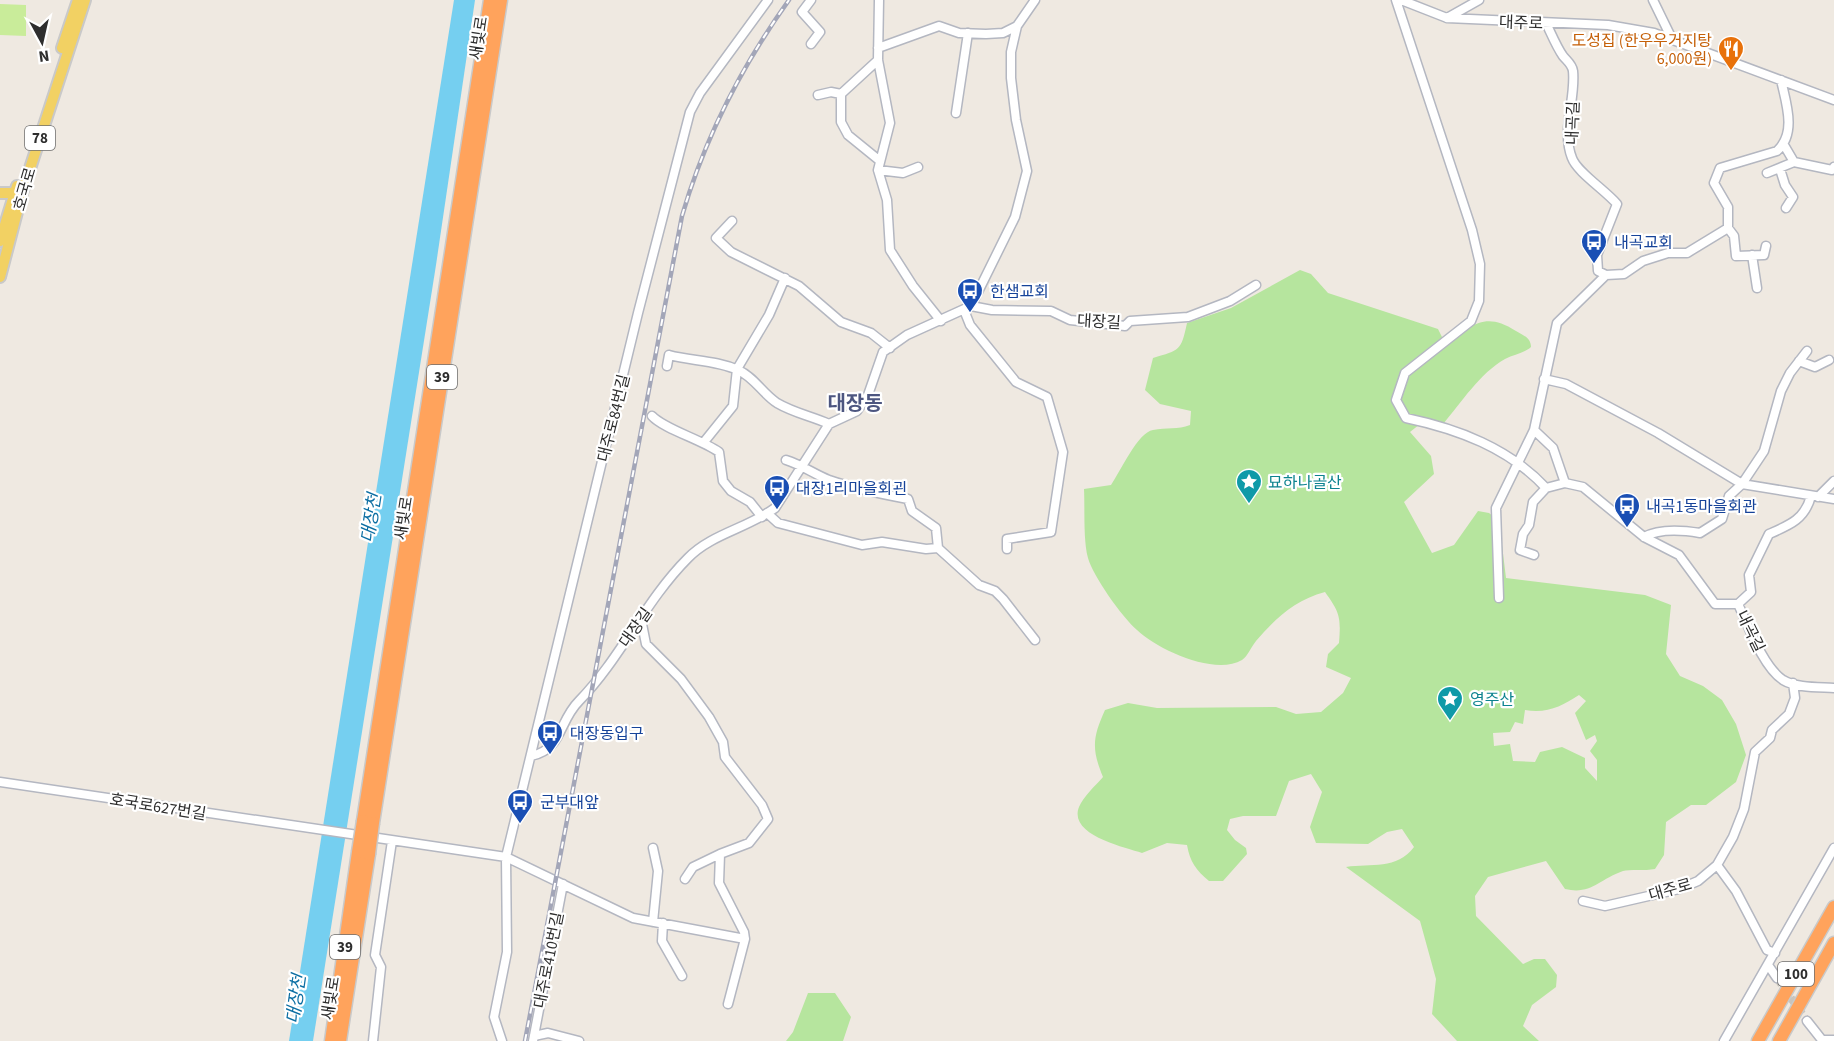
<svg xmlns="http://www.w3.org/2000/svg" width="1834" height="1041" font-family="'Source Sans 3','Noto Sans KR',sans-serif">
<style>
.green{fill:#b6e59e;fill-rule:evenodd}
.pitch{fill:#c9ec9a}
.water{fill:#75cff0}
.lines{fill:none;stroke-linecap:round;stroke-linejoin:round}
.minor-tunnel{stroke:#c8c4bd;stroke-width:8;stroke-dasharray:8 4;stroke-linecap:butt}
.minor-casing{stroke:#b4b7c1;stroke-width:11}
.major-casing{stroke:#c9c9c9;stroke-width:14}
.highway-casing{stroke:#c9c9c9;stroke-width:15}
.minor{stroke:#fff;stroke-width:8}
.major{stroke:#f2d163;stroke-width:10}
.highway{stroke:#ffa35c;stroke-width:12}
.rail-casing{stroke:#a3a6b8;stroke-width:4.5}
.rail{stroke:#fff;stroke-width:2;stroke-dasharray:7;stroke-linecap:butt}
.highway-bridge-casing{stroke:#c9c9c9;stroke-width:15;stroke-linecap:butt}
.highway-bridge{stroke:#ffa35c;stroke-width:12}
.labels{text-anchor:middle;stroke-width:4.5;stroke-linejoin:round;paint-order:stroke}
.shield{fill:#fff;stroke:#6d6d6d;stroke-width:1.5}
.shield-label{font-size:15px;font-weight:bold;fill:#2e2e2e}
.street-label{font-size:16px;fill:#2e2e2e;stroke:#fff}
.food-label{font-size:16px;fill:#c56008;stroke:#fff;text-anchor:end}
.transit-label{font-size:16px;fill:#164399;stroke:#fff;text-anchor:start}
.culture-label{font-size:16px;fill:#0d838f;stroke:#fff;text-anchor:start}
.water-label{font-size:18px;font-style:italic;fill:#0d6fa3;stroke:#fff}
.quarter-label{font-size:20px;font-weight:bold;fill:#4d5680;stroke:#fff}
</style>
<rect width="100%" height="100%" fill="#efe9e1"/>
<path class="green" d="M 1300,270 L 1311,274 L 1328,293 L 1438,329 L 1445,343 C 1473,325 1485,311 1516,331 C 1523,335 1531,338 1531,347 C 1523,354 1514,354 1505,359 C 1480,373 1461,403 1443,424 L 1420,424 L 1410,432 L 1431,456 L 1434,474 L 1404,502 L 1432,553 L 1454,545 L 1478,511 L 1489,513 L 1499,521 L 1506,578 L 1645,595 L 1671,605 L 1666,654 L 1680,676 L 1703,686 L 1722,700 L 1736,724 L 1746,755 L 1736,782 L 1706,805 L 1691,805 L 1666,822 L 1664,855 L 1655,869 C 1645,871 1629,869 1623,871 C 1598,880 1591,895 1565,889 L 1546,861 L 1488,877 L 1475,896 L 1476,916 L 1523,964 L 1534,959 L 1545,959 L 1557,975 L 1556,987 L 1532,1005 L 1523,1026 L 1539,1041 L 1457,1041 L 1432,1014 L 1436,979 L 1420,921 L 1346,867 C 1371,863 1397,870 1414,847 L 1402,829 L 1387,832 L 1368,844 L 1316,843 L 1310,827 L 1322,792 L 1311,774 L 1289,781 L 1276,816 L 1243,816 L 1230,819 L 1227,830 L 1235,840 L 1246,848 L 1247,854 L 1223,881 L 1209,881 C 1196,870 1190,862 1187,845 L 1167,843 L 1142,853 C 1124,847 1068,835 1079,807 C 1083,797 1096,785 1103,777 C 1091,748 1093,737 1105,710 L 1128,703 L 1157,708 L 1276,707 L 1296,714 L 1321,712 L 1343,693 L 1351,678 L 1326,667 L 1328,654 L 1339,643 C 1341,617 1340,613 1325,592 C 1295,600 1276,618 1256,641 C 1251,647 1248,656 1242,660 C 1215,676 1158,650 1137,630 C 1122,617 1093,576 1088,558 C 1083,540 1085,508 1084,489 L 1111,485 C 1120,472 1138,432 1153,430 C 1166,427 1178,430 1190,425 L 1191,411 L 1160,404 L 1145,390 L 1153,358 C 1180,350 1181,351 1187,323 L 1231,308 ZM 1579,695 L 1586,701 L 1575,713 L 1586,740 L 1595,735 L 1597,741 L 1590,751 L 1597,760 L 1597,781 L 1585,768 L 1585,758 L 1562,747 L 1540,752 L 1535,762 L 1513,761 L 1510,744 L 1494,746 L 1493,733 L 1510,732 L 1515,722 L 1523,724 L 1525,710 C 1547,714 1562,706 1579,695 Z
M 808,993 L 835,993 L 851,1017 L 843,1041 L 786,1041 L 793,1032 Z"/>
<path class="pitch" d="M 0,4 L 26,5 L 26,36 L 0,35 Z"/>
<path class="water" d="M 454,0 L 475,0 L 436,265 L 313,1041 L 289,1041 Z"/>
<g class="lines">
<path class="minor-tunnel" d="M 1777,978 L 1807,1021"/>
<defs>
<path id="minor" d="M 879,0 L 878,60 L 890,123 L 878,170 L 887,200 L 890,250 L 913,286 L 941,321
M 1396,0 L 1472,230 L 1480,264 L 1479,301 L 1471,321 L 1405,373 L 1396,400 L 1406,418 C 1458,429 1509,448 1546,488 L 1565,483 L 1583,487 L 1644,537 L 1679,555 L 1715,604 L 1738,604 C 1748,625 1763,667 1783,680 C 1796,688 1819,687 1834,688
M 1401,0 L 1447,18 L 1608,25 L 1654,33 L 1834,100
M 1653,0 L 1672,39
M 1447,18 L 1479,0
M 1546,23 C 1551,33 1556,46 1563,56 C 1567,61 1572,64 1573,71 C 1576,99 1561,130 1572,158 C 1577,172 1605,190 1617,204 L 1597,255 L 1598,271 L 1606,275
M 811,44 L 820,32 L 802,12 L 811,0
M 878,48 L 939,26 L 959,33 L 986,34 L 1003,33 L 1017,26
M 878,60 L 841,94 L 841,122 L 848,135 L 880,161
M 818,95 L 831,92 L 841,94
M 956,113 L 968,33
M 1784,145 L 1794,162 L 1832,170 L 1834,167
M 1780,169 L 1785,185 L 1793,197 L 1786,208
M 878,170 L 903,173 L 918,167
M 1767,173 L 1794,162
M 732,221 L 716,238 L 731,252 L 799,286 L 841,322 L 871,333 L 890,348
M 1728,228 L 1734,236 L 1736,256 L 1764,255 L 1766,246
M 1752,255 L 1757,288
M 971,306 L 992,310 L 1051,311 L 1070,320 L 1125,326 L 1130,321 L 1188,317 L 1230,301 L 1256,285
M 964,310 L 970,325 L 1016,382 L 1047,397 L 1063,452 L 1051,532 L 1007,539 L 1007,549
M 1799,361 L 1815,367 L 1829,360
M 667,366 L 669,355 C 691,361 716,360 738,370 C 754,377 762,393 777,403 C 794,413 811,416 829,424
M 1544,379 L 1566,384 L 1658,433 L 1742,484 L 1764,451 L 1781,391 L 1790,373 L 1807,351
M 652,416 C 664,429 700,439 719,452 L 723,481 L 731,491 L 750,502 L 762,517
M 1534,430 L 1553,448 L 1565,483
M 704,442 L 733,406 L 737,369 L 769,315 L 785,278
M 786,460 C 802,465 814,474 829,480 C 855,489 881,494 908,499 L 912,511 L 936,528 L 938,548 L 979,585 L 995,591 L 1003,599 L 1035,640
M 1818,497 L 1834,481
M 767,513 L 778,523 L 862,545 L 882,542 L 926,549 L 938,548
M 1644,537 C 1660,528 1682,530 1700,533 L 1722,519 L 1729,496 L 1742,484 L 1834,499
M 1534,555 L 1520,550 L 1523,534 L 1529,525 L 1533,502 L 1546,488
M 1499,598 L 1496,508 L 1534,430 L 1557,323 L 1606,275 L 1624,274 L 1643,261 L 1668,253 L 1687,253 L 1728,228 L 1728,207 L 1714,183 L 1720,168 L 1777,151 C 1797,133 1786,103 1781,80
M 1738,604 L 1751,592 L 1749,575 L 1769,534 C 1790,525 1805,519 1811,496
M 641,619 L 646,644 L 681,679 L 709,717 L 723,742 L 725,757 L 762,805 L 768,819 L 749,843 L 720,854 L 719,883 L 744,932 L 745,939 L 728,1004
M 531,756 C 563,749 558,722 579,701 C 621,658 645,601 688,558 C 711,534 748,528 775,508 L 829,424 L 857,411 L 868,395 L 883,352 L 907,335 L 971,306 L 1015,217 L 1027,171 L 1016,120 L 1011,78 L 1011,52 L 1017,26 L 1035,0
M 0,782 L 506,857 L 633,918 L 745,939
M 1717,865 L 1733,837 L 1744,809 L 1755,752 L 1770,738 L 1772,730 L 1789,714 L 1795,698 L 1793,683
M 685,879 L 693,867 L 720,854
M 1583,901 L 1605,906 L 1679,889 L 1698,881 L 1717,865 L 1736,891 L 1767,950 L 1775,953
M 653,922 L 658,871 L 653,848
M 663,923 L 662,941 L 682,976
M 1768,965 L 1777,978
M 1807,1021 L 1822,1040
M 534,1036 L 548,1033 L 579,1041
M 1822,1040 L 1834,1040
M 373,1041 L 381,967 L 375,955 L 392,841
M 502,1041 L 494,1017 L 507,952 L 506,857 L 638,313 L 690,112 L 700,93 L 768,0
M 533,1041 L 563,884
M 1724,1041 L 1834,848"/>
<path id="major" d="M 62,48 L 78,0
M 0,193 L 19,193
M 0,241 L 17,186
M 0,277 L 22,193 L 85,0"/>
<path id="highway" d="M 363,821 L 490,0
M 373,823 L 501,0
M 331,1041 L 358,852
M 340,1041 L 369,854
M 1758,1041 L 1834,907
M 1779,1041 L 1834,943"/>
</defs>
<use href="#minor" class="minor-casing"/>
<use href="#major" class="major-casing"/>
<use href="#highway" class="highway-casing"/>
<use href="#minor" class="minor"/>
<use href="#major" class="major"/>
<use href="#highway" class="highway"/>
<defs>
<path id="rail" d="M 525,1041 L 682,216 C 705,137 741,67 789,0"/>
</defs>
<use href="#rail" class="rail-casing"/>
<use href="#rail" class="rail"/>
<defs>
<path id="highway-bridge" d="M 358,852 L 363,821
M 369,854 L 373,823"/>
</defs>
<use href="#highway-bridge" class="highway-bridge-casing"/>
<use href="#highway-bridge" class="highway-bridge"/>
</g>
<defs>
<symbol id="restaurant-pin" viewBox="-11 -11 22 30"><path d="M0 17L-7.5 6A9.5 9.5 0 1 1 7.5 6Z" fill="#e8710a" stroke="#fff"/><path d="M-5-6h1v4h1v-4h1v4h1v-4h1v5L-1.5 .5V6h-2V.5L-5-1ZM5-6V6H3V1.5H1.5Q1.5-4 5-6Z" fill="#fff"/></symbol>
<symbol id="bus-pin" viewBox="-11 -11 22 30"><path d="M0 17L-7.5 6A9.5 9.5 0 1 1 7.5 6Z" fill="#1a4fb4" stroke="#fff"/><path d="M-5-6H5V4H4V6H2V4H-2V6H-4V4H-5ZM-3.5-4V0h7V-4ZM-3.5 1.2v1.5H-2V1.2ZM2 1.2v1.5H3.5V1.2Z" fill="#fff"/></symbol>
<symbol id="sight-pin" viewBox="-11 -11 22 30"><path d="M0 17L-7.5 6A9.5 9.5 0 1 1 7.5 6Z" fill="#0f9aa8" stroke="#fff"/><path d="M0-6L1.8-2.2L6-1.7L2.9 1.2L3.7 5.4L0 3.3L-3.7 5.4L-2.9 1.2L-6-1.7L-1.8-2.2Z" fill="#fff"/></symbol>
</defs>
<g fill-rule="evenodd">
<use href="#restaurant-pin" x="1716" y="34" width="30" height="40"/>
<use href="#bus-pin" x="1579" y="227" width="30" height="40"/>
<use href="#bus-pin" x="955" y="276" width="30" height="40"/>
<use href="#sight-pin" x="1234" y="467" width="30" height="40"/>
<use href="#bus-pin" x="762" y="473" width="30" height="40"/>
<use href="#bus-pin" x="1612" y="491" width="30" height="40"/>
<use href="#sight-pin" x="1435" y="684" width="30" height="40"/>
<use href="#bus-pin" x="535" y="718" width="30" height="40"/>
<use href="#bus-pin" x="505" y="787" width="30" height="40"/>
</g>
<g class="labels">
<g class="shield">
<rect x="25" y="126" width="30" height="24" rx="4.5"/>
<rect x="427" y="365" width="30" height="24" rx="4.5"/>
<rect x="330" y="935" width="30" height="24" rx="4.5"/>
<rect x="1778" y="962" width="36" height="24" rx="4.5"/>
</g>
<g class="shield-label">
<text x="40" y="143">78</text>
<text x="442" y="382">39</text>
<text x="345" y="952">39</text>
<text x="1796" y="979">100</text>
</g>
<g class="street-label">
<text transform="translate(1521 22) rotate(2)" y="6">대주로</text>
<text transform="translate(478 38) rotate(-81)" y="6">새빛로</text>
<text transform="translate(1572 123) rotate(-88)" y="6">내곡길</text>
<text transform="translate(24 189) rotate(-74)" y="6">호국로</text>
<text transform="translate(1099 321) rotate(3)" y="6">대장길</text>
<text transform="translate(613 418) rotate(-76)" y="6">대주로84번길</text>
<text transform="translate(403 518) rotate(-81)" y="6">새빛로</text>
<text transform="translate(635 627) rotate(-55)" y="6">대장길</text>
<text transform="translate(1751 631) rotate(64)" y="6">내곡길</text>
<text transform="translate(158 806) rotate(9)" y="6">호국로627번길</text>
<text transform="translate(1670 889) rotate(-16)" y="6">대주로</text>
<text transform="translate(548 960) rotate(-79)" y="6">대주로410번길</text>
<text transform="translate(330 998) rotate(-81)" y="6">새빛로</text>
</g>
<g class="food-label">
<text x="1712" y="46">도성집 (한우우거지탕<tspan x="1712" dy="18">6,000원)</tspan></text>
</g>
<g class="transit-label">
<text x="1614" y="248">내곡교회</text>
<text x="990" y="297">한샘교회</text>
<text x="796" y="494">대장1리마을회괸</text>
<text x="1646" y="512">내곡1동마을회관</text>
<text x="570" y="739">대장동입구</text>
<text x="540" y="808">군부대앞</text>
</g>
<g class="culture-label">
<text x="1268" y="488">묘하나골산</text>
<text x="1470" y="705">영주산</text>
</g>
<g class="water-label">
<text transform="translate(371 518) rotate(-81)" y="6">대장천</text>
<text transform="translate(296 999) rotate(-82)" y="6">대장천</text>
</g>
<g class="quarter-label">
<text x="855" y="410">대장동</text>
</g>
</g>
<g transform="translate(42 42) rotate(172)" stroke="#ffffff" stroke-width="4.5" paint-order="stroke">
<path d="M0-4.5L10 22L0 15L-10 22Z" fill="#2e2e2e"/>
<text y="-9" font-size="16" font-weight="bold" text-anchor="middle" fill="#2e2e2e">N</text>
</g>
</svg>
